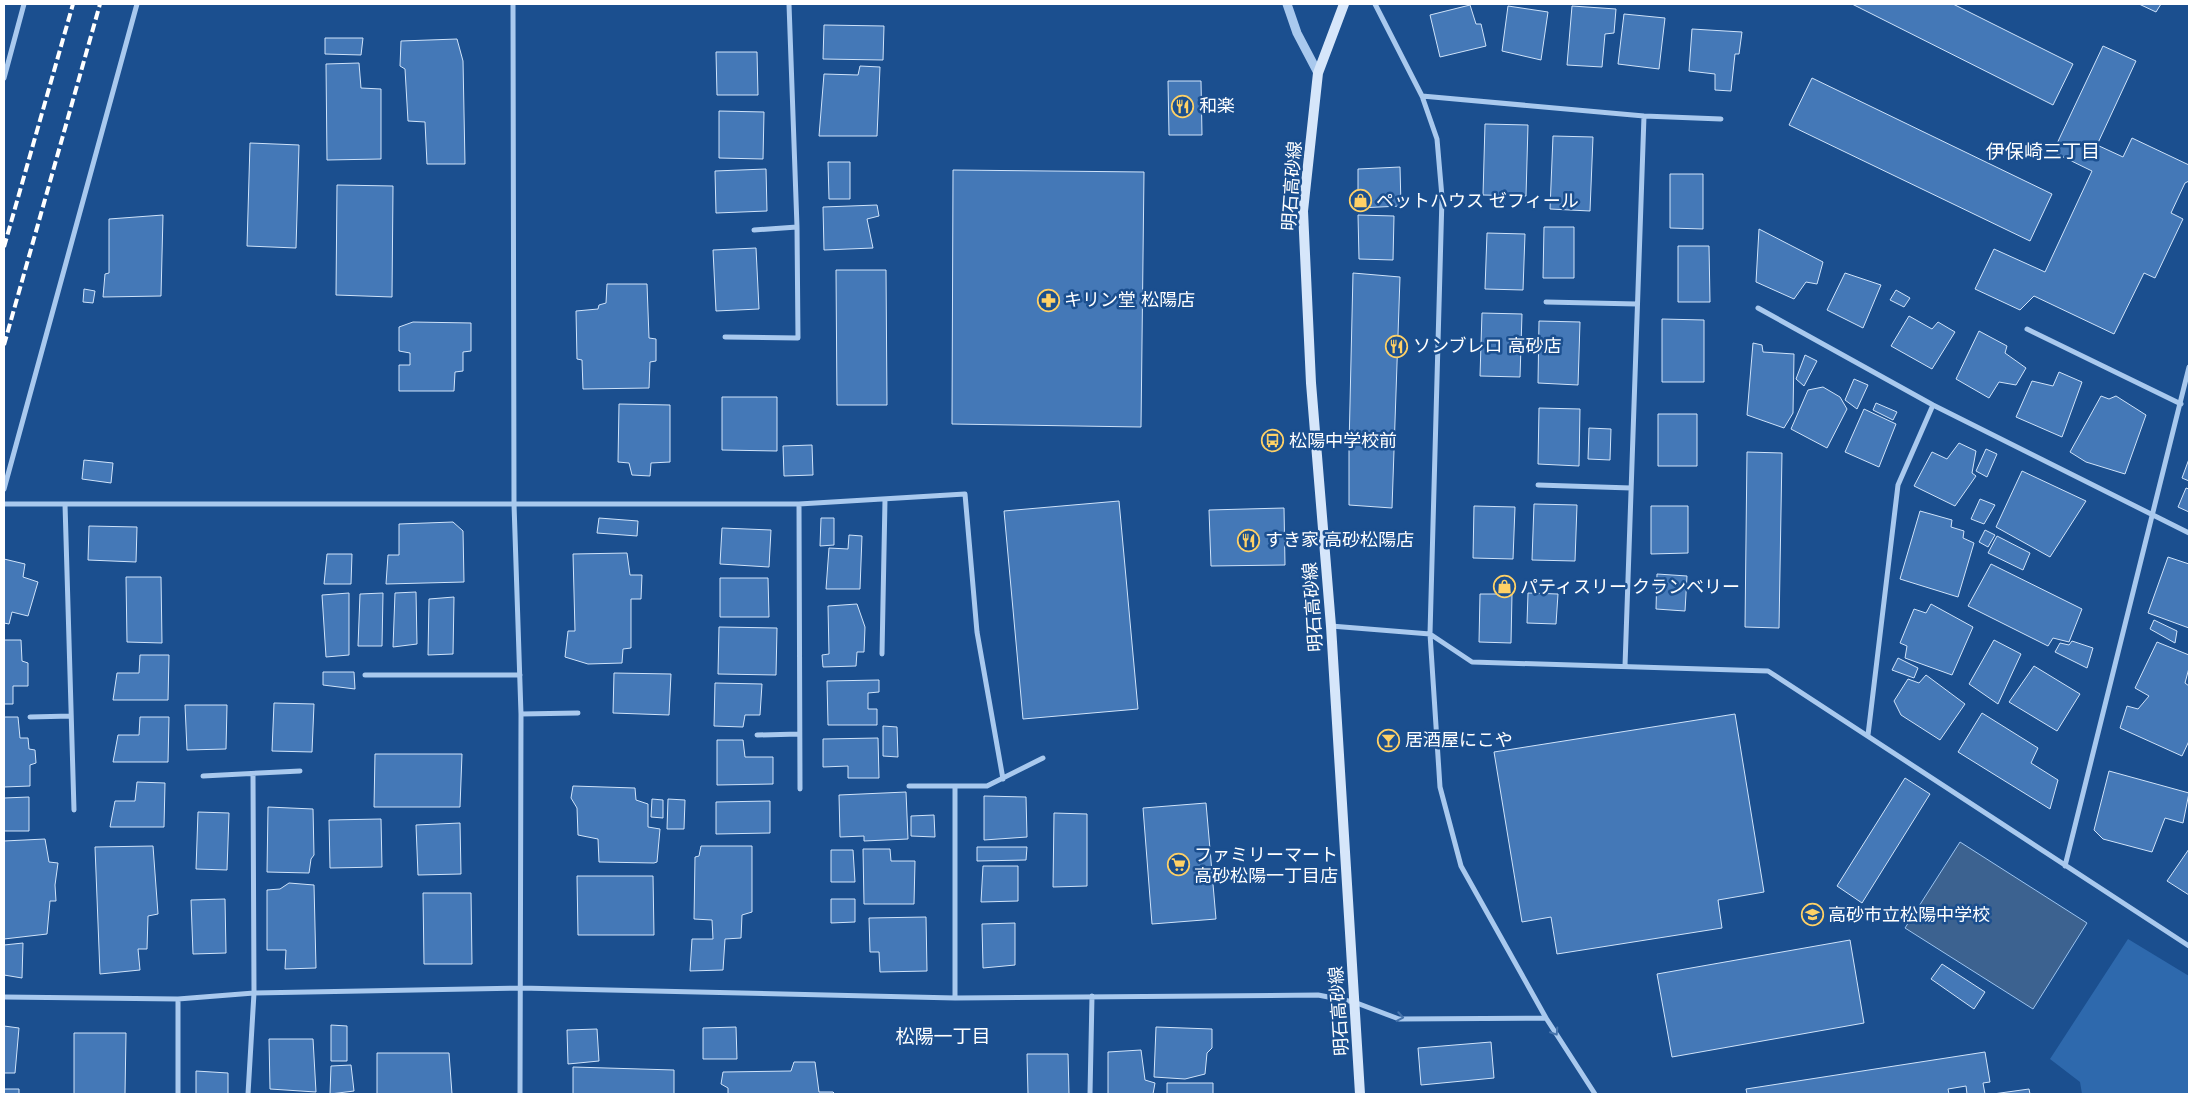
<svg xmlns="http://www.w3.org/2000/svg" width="2193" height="1098" font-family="Inter,'Noto Sans JP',sans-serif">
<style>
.green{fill:#2e69ad}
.water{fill:#3c6290;stroke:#9cc4f0}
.building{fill:#4478b7;stroke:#cfe3fa}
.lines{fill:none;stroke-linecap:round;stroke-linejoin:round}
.minor{stroke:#a9c9ee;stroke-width:5}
.tertiary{stroke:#a9c9ee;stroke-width:9}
.secondary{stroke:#d6e6fa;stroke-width:10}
.rail{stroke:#fff;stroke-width:4;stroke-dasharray:9 4;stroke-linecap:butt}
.oneway{stroke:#4674ac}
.labels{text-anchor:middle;stroke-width:5;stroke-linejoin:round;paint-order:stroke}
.poi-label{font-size:18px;fill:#fff;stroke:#1b4f8f;text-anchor:start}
.street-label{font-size:18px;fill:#fff;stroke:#1b4f8f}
.neighbourhood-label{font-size:19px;fill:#fff;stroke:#1b4f8f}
</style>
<rect width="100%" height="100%" fill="#1b4f8f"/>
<path class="green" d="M 2128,939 L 2189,976 L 2189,1094 L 2082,1094 L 2080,1082 L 2050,1059 Z"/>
<path class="water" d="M 1960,842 L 2087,923 L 2033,1009 L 1905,928 Z"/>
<path class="building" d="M 1852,4 L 1953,4 L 2073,64 L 2053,105 Z
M 2139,4 L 2161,4 L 2156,12 Z
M 1470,5 L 1476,24 L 1481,24 L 1486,46 L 1440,57 L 1430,15 Z
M 1508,6 L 1548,12 L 1541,60 L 1502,51 Z
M 1572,6 L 1616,9 L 1614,33 L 1605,34 L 1602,67 L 1567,65 Z
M 1624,14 L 1665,18 L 1659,69 L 1618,64 Z
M 824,25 L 884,26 L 883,60 L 823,59 Z
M 1692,29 L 1742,32 L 1739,54 L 1735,54 L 1731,91 L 1715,90 L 1715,74 L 1689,71 Z
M 325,38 L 363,38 L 361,55 L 325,54 Z
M 457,39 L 463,61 L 465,164 L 427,164 L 425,122 L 408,121 L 405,69 L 400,66 L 401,41 Z
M 2103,46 L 2136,61 L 2097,145 L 2123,157 L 2132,138 L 2189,165 L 2189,181 L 2185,183 L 2171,213 L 2183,219 L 2155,278 L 2144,273 L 2114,334 L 2034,296 L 2020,310 L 1975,289 L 1994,249 L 2045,272 L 2092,171 L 2053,152 Z
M 716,52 L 757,52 L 758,95 L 717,95 Z
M 359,63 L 361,88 L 381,89 L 381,159 L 327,160 L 326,64 Z
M 860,66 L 880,67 L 877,136 L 819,136 L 824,74 L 858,75 Z
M 1812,78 L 2052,194 L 2030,241 L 1789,125 Z
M 1168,81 L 1201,81 L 1202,135 L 1169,135 Z
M 719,111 L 764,112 L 763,159 L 719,158 Z
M 1485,124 L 1528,125 L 1526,196 L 1483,195 Z
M 1553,136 L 1593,137 L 1590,211 L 1550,209 Z
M 250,143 L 299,145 L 296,248 L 247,246 Z
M 828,162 L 850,162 L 850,199 L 829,199 Z
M 1400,167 L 1401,206 L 1358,208 L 1358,169 Z
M 766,169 L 767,211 L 716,213 L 715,171 Z
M 953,170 L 1144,172 L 1141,427 L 952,424 Z
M 1670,174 L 1703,174 L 1703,229 L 1670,228 Z
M 337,185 L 393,186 L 392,297 L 336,295 Z
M 877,205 L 879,216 L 867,219 L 873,248 L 824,250 L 823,207 Z
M 163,215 L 161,296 L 103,297 L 105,274 L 109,273 L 109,219 Z
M 1358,215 L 1394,216 L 1393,260 L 1359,259 Z
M 1544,227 L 1574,227 L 1574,278 L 1543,278 Z
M 1759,229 L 1823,262 L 1817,284 L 1806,282 L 1794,299 L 1756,282 Z
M 1487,233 L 1525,234 L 1523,290 L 1485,289 Z
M 1678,246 L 1709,246 L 1710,302 L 1678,302 Z
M 756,248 L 759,309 L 716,311 L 713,250 Z
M 836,270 L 886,270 L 887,405 L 837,405 Z
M 1353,273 L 1400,277 L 1392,508 L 1349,505 L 1349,447 Z
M 1845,273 L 1881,285 L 1863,328 L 1827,310 Z
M 607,284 L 647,284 L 649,338 L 656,339 L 656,361 L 650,362 L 649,388 L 583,389 L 582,360 L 577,359 L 576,311 L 598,309 L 599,305 L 606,303 Z
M 84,289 L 95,291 L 93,303 L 83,302 Z
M 1896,290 L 1910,298 L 1904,307 L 1890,300 Z
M 1482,313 L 1522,314 L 1520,377 L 1480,376 Z
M 1909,316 L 1932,329 L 1938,322 L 1955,332 L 1932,369 L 1891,346 Z
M 1662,319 L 1704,320 L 1704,382 L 1662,382 Z
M 1539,321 L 1580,322 L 1578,385 L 1538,383 Z
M 413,322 L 471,323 L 471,351 L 463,352 L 463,371 L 455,372 L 454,391 L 399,391 L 399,365 L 410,365 L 410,353 L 399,351 L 399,327 Z
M 1979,331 L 2007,346 L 2005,353 L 2026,368 L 2016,385 L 1999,382 L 1989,398 L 1956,379 Z
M 1753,343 L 1762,345 L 1763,352 L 1794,354 L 1793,413 L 1784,428 L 1747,415 Z
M 1805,355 L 1817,361 L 1804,386 L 1796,379 Z
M 2059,372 L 2082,382 L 2062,437 L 2016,417 L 2032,381 L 2053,386 Z
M 1854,379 L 1868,385 L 1857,409 L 1845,400 Z
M 1823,387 L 1840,397 L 1847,409 L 1827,448 L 1791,429 L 1808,390 Z
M 2101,396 L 2109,399 L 2116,396 L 2146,415 L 2125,474 L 2086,462 L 2070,452 Z
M 722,397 L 777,397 L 777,451 L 722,450 Z
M 1876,403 L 1897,412 L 1893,420 L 1873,410 Z
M 619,404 L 670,405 L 670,462 L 651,463 L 650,476 L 632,475 L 629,463 L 618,462 Z
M 1539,408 L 1580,409 L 1579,466 L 1538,464 Z
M 1864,409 L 1896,424 L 1879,467 L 1845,452 Z
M 1658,414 L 1697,414 L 1697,466 L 1658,466 Z
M 1589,428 L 1611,429 L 1610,460 L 1588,459 Z
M 1959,443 L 1976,451 L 1972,473 L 1976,476 L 1955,506 L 1914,486 L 1932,452 L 1947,459 Z
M 812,445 L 813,475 L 784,476 L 783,446 Z
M 1986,449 L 1997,454 L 1987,477 L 1976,471 Z
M 1747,452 L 1782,453 L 1779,628 L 1745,627 Z
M 2189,459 L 2189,481 L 2182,478 Z
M 84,460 L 113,463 L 111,483 L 82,479 Z
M 2022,471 L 2086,501 L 2050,557 L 1996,527 Z
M 2186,488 L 2189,489 L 2189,512 L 2178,507 Z
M 1980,499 L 1995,505 L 1984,524 L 1971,519 Z
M 1119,501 L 1138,709 L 1023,719 L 1004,511 Z
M 1534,504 L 1577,505 L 1575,561 L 1532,560 Z
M 1474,506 L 1515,507 L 1513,559 L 1473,558 Z
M 1651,506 L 1688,506 L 1688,553 L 1651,554 Z
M 1284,508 L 1285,565 L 1211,566 L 1209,510 Z
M 1920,511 L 1952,520 L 1951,527 L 1964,531 L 1963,538 L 1974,543 L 1958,597 L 1900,579 Z
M 599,518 L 638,521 L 637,536 L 597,533 Z
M 821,518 L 834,518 L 834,545 L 820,546 Z
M 453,522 L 463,531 L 464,582 L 386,584 L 388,555 L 399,555 L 399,524 Z
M 89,526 L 137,527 L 136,562 L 88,560 Z
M 722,528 L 771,530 L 769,567 L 720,564 Z
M 1985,530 L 1995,535 L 1988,547 L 1979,542 Z
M 849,535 L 862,536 L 860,589 L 826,589 L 829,548 L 848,549 Z
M 1997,536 L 2030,553 L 2023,570 L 1988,553 Z
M 627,553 L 630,575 L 642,575 L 641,599 L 631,599 L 631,648 L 623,649 L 622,663 L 588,664 L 565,657 L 568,631 L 575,631 L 573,554 Z
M 327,554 L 352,554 L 351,584 L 324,584 Z
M 2168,557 L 2189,564 L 2189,628 L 2148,613 Z
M 4,559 L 25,564 L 23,577 L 38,582 L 28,616 L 12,612 L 9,624 L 4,623 Z
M 1991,564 L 2082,609 L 2069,642 L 2053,638 L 2048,646 L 1968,606 Z
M 1657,574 L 1687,576 L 1685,611 L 1656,609 Z
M 126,577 L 161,577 L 162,643 L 127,642 Z
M 720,578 L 768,578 L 769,617 L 720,617 Z
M 416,592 L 417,644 L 393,647 L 395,593 Z
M 349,593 L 349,655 L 326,657 L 322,595 Z
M 383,593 L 382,646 L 358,646 L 360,594 Z
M 1528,593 L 1558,594 L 1556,624 L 1527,623 Z
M 1480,594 L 1512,594 L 1511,643 L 1479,642 Z
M 454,597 L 453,654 L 428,655 L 429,599 Z
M 857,604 L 865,627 L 864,652 L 857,652 L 856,666 L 823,667 L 822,655 L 829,654 L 828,606 Z
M 1931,604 L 1973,627 L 1952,675 L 1905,658 L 1907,646 L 1900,643 L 1914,609 L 1926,613 Z
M 2154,620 L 2177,631 L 2175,643 L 2150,629 Z
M 719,627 L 777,628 L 776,675 L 718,674 Z
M 4,640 L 21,640 L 22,661 L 28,663 L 28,686 L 13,686 L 13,704 L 4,704 Z
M 1994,640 L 2021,654 L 1998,704 L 1969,684 Z
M 2072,641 L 2093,648 L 2087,668 L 2055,652 L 2060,643 L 2069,645 Z
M 2157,642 L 2189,655 L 2189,668 L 2185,683 L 2189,686 L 2189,741 L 2182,756 L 2120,728 L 2127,706 L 2138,709 L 2149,696 L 2135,688 Z
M 140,655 L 169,655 L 168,700 L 113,700 L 117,673 L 139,673 Z
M 1898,658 L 1918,668 L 1914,678 L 1892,670 Z
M 2034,666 L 2080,694 L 2057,731 L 2009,702 Z
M 323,672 L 354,672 L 355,689 L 323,685 Z
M 614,673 L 671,674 L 669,715 L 613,713 Z
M 1926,675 L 1965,704 L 1940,740 L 1901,715 L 1894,701 L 1908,679 L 1919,683 Z
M 879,680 L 879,692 L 868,693 L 868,709 L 877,709 L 877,725 L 828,725 L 827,681 Z
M 715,683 L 762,684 L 760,715 L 745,715 L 743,727 L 714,726 Z
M 274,703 L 314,704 L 312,752 L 272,751 Z
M 185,705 L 227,705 L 226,749 L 187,750 Z
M 1982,713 L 2038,748 L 2031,763 L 2058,780 L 2050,809 L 1958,752 Z
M 1735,714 L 1764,892 L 1718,900 L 1722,928 L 1557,954 L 1551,917 L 1522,922 L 1494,752 Z
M 4,717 L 18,717 L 20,738 L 28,738 L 29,749 L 35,750 L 36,763 L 30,765 L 30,786 L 4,787 Z
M 140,717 L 169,717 L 168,762 L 113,762 L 118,735 L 139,735 Z
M 883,726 L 897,727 L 898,757 L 883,756 Z
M 878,738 L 879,778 L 848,778 L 848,766 L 823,767 L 823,739 Z
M 717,740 L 743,740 L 745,757 L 773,757 L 773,784 L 717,785 Z
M 375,754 L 462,754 L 460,807 L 374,807 Z
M 2109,771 L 2189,793 L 2183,823 L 2165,818 L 2152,852 L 2103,839 L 2094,830 Z
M 1905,778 L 1930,794 L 1862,903 L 1837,886 Z
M 137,782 L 165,783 L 164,827 L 110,827 L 115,801 L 135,801 Z
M 573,786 L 635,788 L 636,800 L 648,804 L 648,827 L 660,829 L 657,862 L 654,863 L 599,862 L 598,839 L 578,835 L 577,808 L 571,798 Z
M 906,792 L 908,839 L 864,841 L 864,836 L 840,837 L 839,795 Z
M 984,796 L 1026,797 L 1027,837 L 984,840 Z
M 29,797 L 29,831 L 4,831 L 4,798 Z
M 652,799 L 663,800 L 663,818 L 651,817 Z
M 668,799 L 685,800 L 684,829 L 667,829 Z
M 770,801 L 770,833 L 716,834 L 716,802 Z
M 1206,803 L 1216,919 L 1152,924 L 1143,808 Z
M 268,807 L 313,809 L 314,855 L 311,859 L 309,873 L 267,872 Z
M 198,812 L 229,813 L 227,870 L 196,869 Z
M 1054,813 L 1087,814 L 1087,886 L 1053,887 Z
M 934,815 L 935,837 L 911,836 L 911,816 Z
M 381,819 L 382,867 L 330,868 L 329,820 Z
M 460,823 L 461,874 L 418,875 L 416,825 Z
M 45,839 L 49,862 L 58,863 L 55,885 L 56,901 L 50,901 L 47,934 L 4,939 L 4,841 Z
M 153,846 L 158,914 L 148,916 L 147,949 L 138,949 L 140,970 L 100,974 L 95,847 Z
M 701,846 L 752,846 L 752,912 L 742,915 L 741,938 L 725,939 L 723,970 L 690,971 L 692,939 L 713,939 L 712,920 L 694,919 L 695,857 L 699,856 Z
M 977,847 L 1027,847 L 1026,860 L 977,861 Z
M 863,849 L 890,849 L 891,861 L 915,861 L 914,904 L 864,904 Z
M 2189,849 L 2189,895 L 2167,881 Z
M 831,850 L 853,850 L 855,882 L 831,882 Z
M 983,866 L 1018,866 L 1018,901 L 981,902 Z
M 577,876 L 653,876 L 654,935 L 578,935 Z
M 289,883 L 314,885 L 316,968 L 285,969 L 286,950 L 267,950 L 267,890 L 280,889 Z
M 423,893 L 471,893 L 472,964 L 424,964 Z
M 225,899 L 226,953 L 193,954 L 191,900 Z
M 831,899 L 855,899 L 855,922 L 831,923 Z
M 926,917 L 927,971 L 880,972 L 879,952 L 870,952 L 869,918 Z
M 1015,923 L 1015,965 L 983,968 L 982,924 Z
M 1850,940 L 1864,1023 L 1672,1057 L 1657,974 Z
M 23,943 L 22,978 L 4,975 L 4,945 Z
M 1942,964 L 1985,992 L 1974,1009 L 1931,979 Z
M 331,1025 L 347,1026 L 347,1061 L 331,1061 Z
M 4,1026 L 19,1028 L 15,1073 L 4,1073 Z
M 736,1027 L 737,1059 L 703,1059 L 703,1028 Z
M 1156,1027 L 1212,1029 L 1212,1048 L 1207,1053 L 1205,1074 L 1185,1079 L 1154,1077 Z
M 597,1029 L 599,1061 L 568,1064 L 567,1030 Z
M 74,1033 L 126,1033 L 125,1094 L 74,1094 Z
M 269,1039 L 313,1039 L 316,1092 L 270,1089 Z
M 1491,1042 L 1494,1078 L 1421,1085 L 1418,1048 Z
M 1141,1050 L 1145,1080 L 1155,1083 L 1153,1094 L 1108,1094 L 1108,1052 Z
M 1985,1052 L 1990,1082 L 1983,1083 L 1985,1094 L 1967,1094 L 1966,1086 L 1948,1089 L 1949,1094 L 1747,1094 L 1746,1089 Z
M 377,1053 L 449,1053 L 452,1094 L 377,1094 Z
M 1027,1054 L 1068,1054 L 1069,1094 L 1028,1094 Z
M 794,1062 L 815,1062 L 819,1092 L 833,1092 L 835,1094 L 728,1094 L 728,1088 L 721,1084 L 723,1072 L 791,1071 Z
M 351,1065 L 354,1091 L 330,1094 L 331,1066 Z
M 573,1067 L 674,1070 L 674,1094 L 573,1094 Z
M 196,1071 L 228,1073 L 228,1094 L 196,1094 Z
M 1167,1083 L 1213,1083 L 1213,1094 L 1167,1094 Z
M 4,1089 L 19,1089 L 19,1094 L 4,1094 Z
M 2029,1089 L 2030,1094 L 1993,1094 Z"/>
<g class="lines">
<path class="minor" d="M 513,4 L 514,504 L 521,714 L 520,1094
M 1375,4 L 1422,96 L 1437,139 L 1442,197 L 1430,634 L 1440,787 L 1461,866 L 1546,1018
M 4,78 L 24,4
M 1422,96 L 1644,116 L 1721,119
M 754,230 L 797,227
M 1546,302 L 1637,304
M 1758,308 L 1933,405 L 2189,533
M 2027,329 L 2181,404
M 725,337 L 798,338 L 797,227 L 789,4
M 1538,485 L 1631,488
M 4,489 L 137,4
M 4,504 L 799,504 L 965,494 L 977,632 L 1003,779
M 65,504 L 74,810
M 799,504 L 800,789
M 1331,626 L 1430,634 L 1472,662 L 1768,671 L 2189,946
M 882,654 L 885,500
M 1625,666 L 1644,116
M 365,675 L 520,675
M 521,714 L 578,713
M 30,717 L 71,716
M 757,735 L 799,734
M 1868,735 L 1898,485 L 1933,405
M 203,776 L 300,771
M 909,786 L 987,786 L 1043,758
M 2065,866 L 2189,367
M 4,997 L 178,999 L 254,993 L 520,988 L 955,998 L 1318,995 L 1354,1002 L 1399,1019 L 1546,1018 L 1595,1094
M 955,998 L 955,786
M 178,1094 L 178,999
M 248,1094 L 254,993 L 253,774
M 1090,1094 L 1092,996"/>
<path class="tertiary" d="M 1287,4 L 1297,33 L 1318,73"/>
<path class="secondary" d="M 1344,4 L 1318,73 L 1303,211 L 1311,383 L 1331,626 L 1360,1094"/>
<path class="rail" d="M 4,247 L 73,4
M 4,345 L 100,4"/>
</g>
<defs><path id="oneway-chevron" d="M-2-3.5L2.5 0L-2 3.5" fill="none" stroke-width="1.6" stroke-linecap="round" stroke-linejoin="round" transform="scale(1.25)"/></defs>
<g class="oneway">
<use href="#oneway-chevron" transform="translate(1400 1017) rotate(10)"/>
<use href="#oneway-chevron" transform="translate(1555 1032) rotate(57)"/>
</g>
<defs>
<symbol id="restaurant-ring" viewBox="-11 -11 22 22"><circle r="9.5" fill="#1b4f8f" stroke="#ffd166" stroke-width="1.5"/><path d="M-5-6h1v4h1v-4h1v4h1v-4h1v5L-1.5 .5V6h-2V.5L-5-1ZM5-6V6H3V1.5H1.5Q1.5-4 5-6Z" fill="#ffd166"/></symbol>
<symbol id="shop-ring" viewBox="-11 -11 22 22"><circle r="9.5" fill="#1b4f8f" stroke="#ffd166" stroke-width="1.5"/><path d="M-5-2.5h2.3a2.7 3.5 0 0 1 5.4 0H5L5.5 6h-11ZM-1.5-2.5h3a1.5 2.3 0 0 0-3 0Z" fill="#ffd166"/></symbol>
<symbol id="pharmacy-ring" viewBox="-11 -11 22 22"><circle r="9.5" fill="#1b4f8f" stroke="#ffd166" stroke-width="1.5"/><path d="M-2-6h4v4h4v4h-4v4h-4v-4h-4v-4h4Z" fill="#ffd166"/></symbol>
<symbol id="bus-ring" viewBox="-11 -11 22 22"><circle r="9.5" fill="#1b4f8f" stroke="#ffd166" stroke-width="1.5"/><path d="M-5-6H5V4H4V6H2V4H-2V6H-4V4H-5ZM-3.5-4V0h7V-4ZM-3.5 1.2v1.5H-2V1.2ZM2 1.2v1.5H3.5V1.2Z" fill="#ffd166"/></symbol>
<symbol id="bar-ring" viewBox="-11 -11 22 22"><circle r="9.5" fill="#1b4f8f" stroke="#ffd166" stroke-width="1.5"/><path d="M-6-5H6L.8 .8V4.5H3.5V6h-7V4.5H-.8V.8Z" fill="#ffd166"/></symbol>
<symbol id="supermarket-ring" viewBox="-11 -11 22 22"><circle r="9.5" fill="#1b4f8f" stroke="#ffd166" stroke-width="1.5"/><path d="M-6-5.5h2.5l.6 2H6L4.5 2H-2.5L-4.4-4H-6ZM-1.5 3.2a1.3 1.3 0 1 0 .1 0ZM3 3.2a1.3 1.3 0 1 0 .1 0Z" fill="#ffd166"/></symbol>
<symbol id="school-ring" viewBox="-11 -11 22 22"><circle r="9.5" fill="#1b4f8f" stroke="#ffd166" stroke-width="1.5"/><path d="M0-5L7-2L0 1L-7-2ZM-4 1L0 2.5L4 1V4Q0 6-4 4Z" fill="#ffd166"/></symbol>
</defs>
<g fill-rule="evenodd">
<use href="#restaurant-ring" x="1170" y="94" width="25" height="25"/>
<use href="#shop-ring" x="1348" y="188" width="25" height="25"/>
<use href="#pharmacy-ring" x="1036" y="288" width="25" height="25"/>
<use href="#restaurant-ring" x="1384" y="334" width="25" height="25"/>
<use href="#bus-ring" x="1260" y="428" width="25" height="25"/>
<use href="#restaurant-ring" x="1236" y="528" width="25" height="25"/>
<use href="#shop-ring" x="1492" y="574" width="25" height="25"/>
<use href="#bar-ring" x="1376" y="728" width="25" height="25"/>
<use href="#supermarket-ring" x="1166" y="852" width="25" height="25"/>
<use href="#school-ring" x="1800" y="902" width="25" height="25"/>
</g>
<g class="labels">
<g class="poi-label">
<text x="1199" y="112">和楽</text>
<text x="1376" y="207">ペットハウス ゼフィール</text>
<text x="1064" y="306">キリン堂 松陽店</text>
<text x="1413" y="352">ソンブレロ 高砂店</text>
<text x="1289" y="447">松陽中学校前</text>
<text x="1265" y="546">すき家 高砂松陽店</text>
<text x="1520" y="593">パティスリー クランベリー</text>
<text x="1405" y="746">居酒屋にこや</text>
<text x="1194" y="861">ファミリーマート<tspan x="1194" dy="21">高砂松陽一丁目店</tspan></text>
<text x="1828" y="921">高砂市立松陽中学校</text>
</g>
<g class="street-label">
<text transform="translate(1292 186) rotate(-86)" y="6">明石高砂線</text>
<text transform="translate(1313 607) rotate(-94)" y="6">明石高砂線</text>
<text transform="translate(1339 1011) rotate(-94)" y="6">明石高砂線</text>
</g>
<g class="neighbourhood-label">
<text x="2043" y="158">伊保崎三丁目</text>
<text x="943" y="1043">松陽一丁目</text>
</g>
</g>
<rect width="2193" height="1098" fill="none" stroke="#ffffff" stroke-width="10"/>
</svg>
